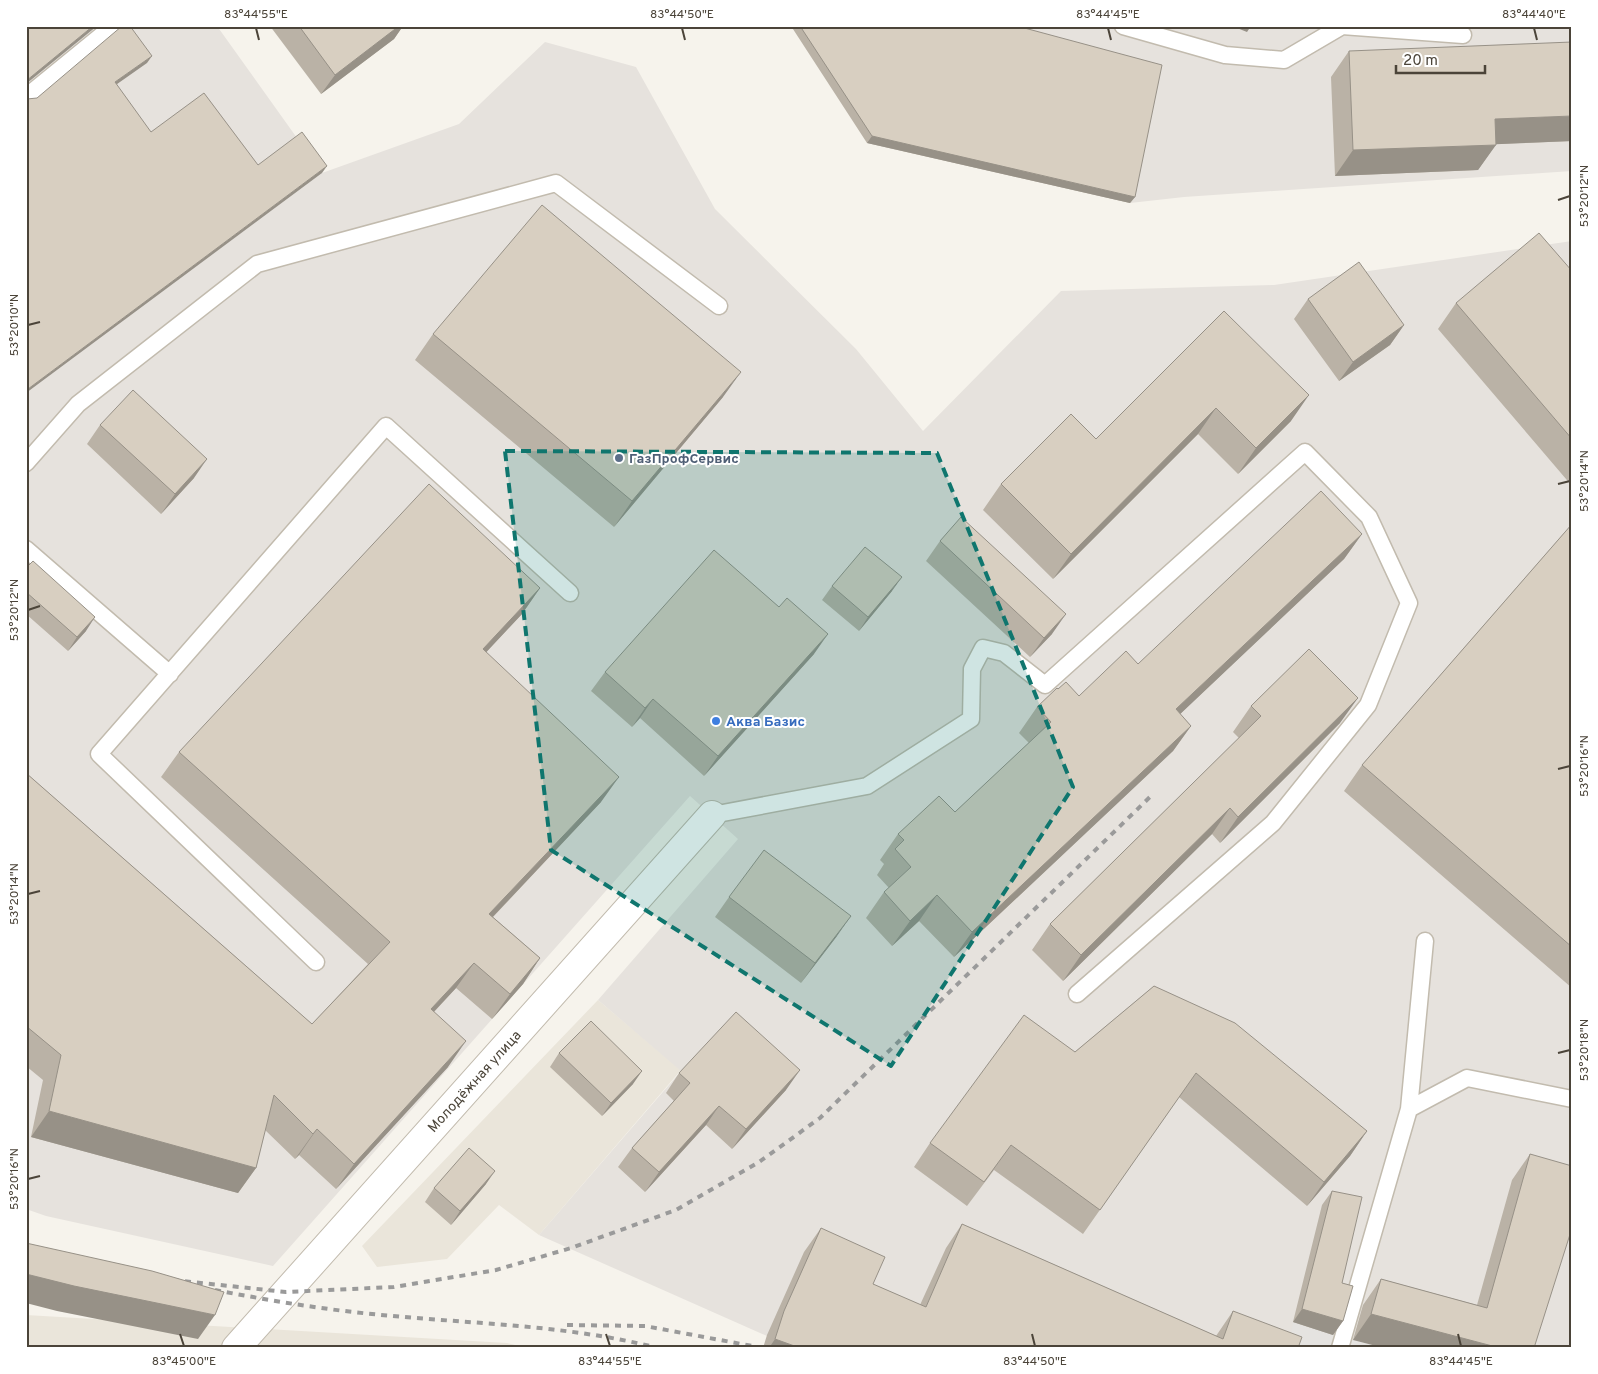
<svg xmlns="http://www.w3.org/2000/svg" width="1598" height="1374" font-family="Overpass,sans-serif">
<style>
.residential{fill:#eae5da}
.industrial{fill:#e6e2dd}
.parking{fill:#e5e3e0}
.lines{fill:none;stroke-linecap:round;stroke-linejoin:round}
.lane-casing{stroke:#c2bbae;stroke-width:19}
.street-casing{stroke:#c2bbae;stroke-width:30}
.lane{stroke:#fff;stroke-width:16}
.street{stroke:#fff;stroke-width:28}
.rail{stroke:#9a9a9a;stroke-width:4;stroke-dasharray:6 6;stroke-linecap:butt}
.wall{fill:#bab2a6}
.shaded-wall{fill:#979187}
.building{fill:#d8cfc1;stroke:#979187}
.marked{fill:#0f766e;fill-opacity:0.2;stroke:#0f766e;stroke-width:4;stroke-dasharray:10 6;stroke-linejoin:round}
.ticks{fill:none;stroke:#4b4439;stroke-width:2}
.service-dot{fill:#5c6f8a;stroke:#fff;stroke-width:2}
.shop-dot{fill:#3f7fe0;stroke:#fff;stroke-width:2}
.labels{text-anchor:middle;stroke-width:4;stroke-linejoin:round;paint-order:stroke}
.service-label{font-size:14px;font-weight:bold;fill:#4e5e75;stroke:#fff;text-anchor:start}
.shop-label{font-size:14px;font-weight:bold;fill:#366cbe;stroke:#fff;text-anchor:start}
.street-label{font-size:14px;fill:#4b4439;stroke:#fff}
.neatline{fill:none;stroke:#4b4439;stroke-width:2}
.ticks-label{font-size:12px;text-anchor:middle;fill:#4b4439}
</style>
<rect width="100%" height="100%" fill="#f6f3ec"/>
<path class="residential" d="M 598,1000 L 681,1070 L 539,1235 L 499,1205 L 447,1259 L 377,1267 L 362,1246 Z
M 26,1315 L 507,1343 L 528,1348 L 26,1348 Z"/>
<path class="industrial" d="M 26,26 L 217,26 L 322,173 L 459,124 L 545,42 L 636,67 L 715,209 L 856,349 L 923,431 L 1061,291 L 1274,285 L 1572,241 L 1572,1348 L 1384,1348 L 1324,1332 L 1318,1348 L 767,1336 L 539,1235 L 681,1071 L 598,1000 L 738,839 L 690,796 L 273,1266 L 46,1216 L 26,1209 Z
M 791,26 L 1572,26 L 1572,171 L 1184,197 L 1130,203 Z"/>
<path class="parking" d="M 1293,1322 L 1324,1332 L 1384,1348 L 1289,1348 Z"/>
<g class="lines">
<defs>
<path id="lane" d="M 1123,26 L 1225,55 L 1284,60 L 1342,26
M 1342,26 L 1463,35
M 26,97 L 113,26
M 26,463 L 78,404 L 257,264 L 556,183 L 719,306
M 26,549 L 170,674
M 712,815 L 867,786 L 971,719 L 972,669 L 983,648 L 1004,653 L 1045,685 L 1305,452 L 1369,517 L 1409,603 L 1368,705 L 1273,823 L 1077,994
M 316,962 L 99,754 L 386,426 L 570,593
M 1409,1109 L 1467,1078 L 1572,1099
M 1340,1348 L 1409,1109 L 1425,941"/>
<path id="street" d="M 236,1348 L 712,815"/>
</defs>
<use href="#lane" class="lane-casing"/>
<use href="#street" class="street-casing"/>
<use href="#lane" class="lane"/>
<use href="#street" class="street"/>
<path class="rail" d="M 173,1280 L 286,1292 L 394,1287 L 496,1270 L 571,1248 L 676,1210 L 759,1162 L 820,1118 L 1153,794
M 215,1290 C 267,1300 320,1309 372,1314 C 468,1324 564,1324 658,1348
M 567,1325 L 645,1326 L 763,1348"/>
</g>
<path class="wall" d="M 270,26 L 403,26 L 394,39 L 321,94 Z
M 791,26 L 1017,26 L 1135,197 L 1130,203 L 867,143 Z
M 1349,51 L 1572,141 L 1496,144 L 1478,170 L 1335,176 L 1331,77 Z
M 1572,271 L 1572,486 L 1438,329 L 1456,303 Z
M 1308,299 L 1404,325 L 1390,345 L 1339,381 L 1294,319 Z
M 1224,311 L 1291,421 L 1238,474 L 1198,434 L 1053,579 L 983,510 L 1001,484 L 1096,439 Z
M 433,334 L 723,397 L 614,527 L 415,360 Z
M 100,425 L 194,478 L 161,514 L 87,444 Z
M 1572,524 L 1572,988 L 1344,791 L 1362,765 Z
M 1362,534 L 1344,559 L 1180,714 L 1191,726 L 1173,751 L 954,957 L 919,921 L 892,946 L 866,918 L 884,892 L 889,888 L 877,875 L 884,864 L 880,860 L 898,834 L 955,812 L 1029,743 L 1019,733 L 1037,707 L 1058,689 L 1079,696 L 1138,664 Z
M 940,541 L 1052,634 L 1030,657 L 926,561 Z
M 26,568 L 86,631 L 68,651 L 26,614 Z
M 832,586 L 892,591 L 859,631 L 822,600 Z
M 540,588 L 522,614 L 486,652 L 601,802 L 493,917 L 540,958 L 523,984 L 492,1019 L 456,988 L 434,1012 L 448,1067 L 336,1189 L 299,1155 L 295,1159 L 265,1130 L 256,1168 L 238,1193 L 31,1137 L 43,1080 L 26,1066 L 26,773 L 312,1024 L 368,964 L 161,777 L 179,752 Z
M 779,607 L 814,654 L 704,776 L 640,718 L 632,727 L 591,691 L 605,672 Z
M 1251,706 L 1340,723 L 1220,843 L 1212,834 L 1063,981 L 1032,950 L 1050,924 L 1239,738 L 1233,732 Z
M 729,897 L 837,936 L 801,983 L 715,917 Z
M 1154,986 L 1367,1131 L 1350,1156 L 1307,1206 L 1179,1097 L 1083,1234 L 994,1170 L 967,1206 L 914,1167 L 930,1143 L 1075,1052 Z
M 559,1053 L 633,1084 L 602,1116 L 550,1067 Z
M 679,1073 L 786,1090 L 732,1149 L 706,1125 L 645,1192 L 618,1167 L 632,1148 L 674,1101 L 666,1093 Z
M 1530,1154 L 1534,1348 L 1353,1340 L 1363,1305 L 1381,1279 L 1477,1305 L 1512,1180 Z
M 486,1184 L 451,1225 L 425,1202 L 434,1188 Z
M 1332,1191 L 1343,1321 L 1333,1335 L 1293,1322 L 1322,1205 Z
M 962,1224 L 1216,1336 L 1233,1311 L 1298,1348 L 763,1348 L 767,1335 L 804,1252 L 821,1228 L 873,1284 L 920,1305 L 946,1248 Z"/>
<path class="shaded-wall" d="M 93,26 L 97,26 L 26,84 L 26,81 Z
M 399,26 L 403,26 L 394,39 L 321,94 L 335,75 Z
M 1232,26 L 1251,26 L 1247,32 Z
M 152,56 L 147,63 L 110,89 L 115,82 Z
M 1572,116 L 1572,141 L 1477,145 L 1495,119 Z
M 872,136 L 1135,197 L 1130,203 L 867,143 Z
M 1496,145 L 1478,170 L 1335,176 L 1353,150 Z
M 327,166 L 322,173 L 26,393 L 26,391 L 28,389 Z
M 1404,325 L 1390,345 L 1339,381 L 1353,362 Z
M 741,372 L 723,397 L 614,527 L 632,501 Z
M 1309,395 L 1291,421 L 1238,474 L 1256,448 Z
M 1216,408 L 1198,434 L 1053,579 L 1071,554 Z
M 207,459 L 194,478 L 161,514 L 175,494 Z
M 1362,534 L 1344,559 L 1158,735 L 1176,709 Z
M 902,577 L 892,591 L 859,631 L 868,617 Z
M 540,588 L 522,614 L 465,675 L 483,649 Z
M 1066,614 L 1052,634 L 1030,657 L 1044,638 Z
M 95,617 L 86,631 L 68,651 L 77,637 Z
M 828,634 L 814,654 L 704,776 L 718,756 Z
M 1358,698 L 1340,723 L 1220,843 L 1238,817 Z
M 653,699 L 640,718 L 632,727 L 645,708 Z
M 1191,726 L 1173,751 L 954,957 L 972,932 Z
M 619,777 L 601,802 L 471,940 L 489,914 Z
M 1230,808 L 1212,834 L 1063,981 L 1081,955 Z
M 937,895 L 919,921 L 892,946 L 910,921 Z
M 851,916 L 837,936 L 801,983 L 815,963 Z
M 540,958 L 523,984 L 492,1019 L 510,994 Z
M 474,963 L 456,988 L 413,1034 L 431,1009 Z
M 466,1041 L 448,1067 L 336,1189 L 354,1164 Z
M 800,1070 L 786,1090 L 732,1149 L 746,1129 Z
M 642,1071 L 633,1084 L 602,1116 L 611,1103 Z
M 719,1106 L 706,1125 L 645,1192 L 659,1172 Z
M 49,1111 L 256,1168 L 238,1193 L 31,1137 Z
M 317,1129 L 299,1155 L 295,1159 L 313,1134 Z
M 1367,1131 L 1350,1156 L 1307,1206 L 1324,1182 Z
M 495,1171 L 486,1184 L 451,1225 L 460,1211 Z
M 26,1274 L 215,1315 L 198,1339 L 57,1311 L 26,1303 Z
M 1302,1309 L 1343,1321 L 1333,1335 L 1293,1322 Z
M 1371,1314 L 1500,1348 L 1384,1348 L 1353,1340 Z
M 775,1339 L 800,1348 L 769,1348 Z"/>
<path class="building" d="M 26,26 L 93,26 L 26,81 Z
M 122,26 L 130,26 L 152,56 L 115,82 L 151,132 L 204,93 L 258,165 L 302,132 L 327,166 L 28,389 L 26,387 L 26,99 L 27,99 L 37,98 Z
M 299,26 L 399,26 L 335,75 Z
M 800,26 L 1017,26 L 1162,65 L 1135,197 L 872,136 Z
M 1572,42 L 1572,116 L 1495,119 L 1496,145 L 1353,150 L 1349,51 Z
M 542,205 L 741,372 L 632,501 L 433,334 Z
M 1539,233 L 1572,271 L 1572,439 L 1456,303 Z
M 1359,262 L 1404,325 L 1353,362 L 1308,299 Z
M 1224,311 L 1309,395 L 1256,448 L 1216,408 L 1071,554 L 1001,484 L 1071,414 L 1096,439 Z
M 133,390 L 207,459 L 175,494 L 100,425 Z
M 429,484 L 540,588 L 483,649 L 619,777 L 489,914 L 540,958 L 510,994 L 474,963 L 431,1009 L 466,1041 L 354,1164 L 317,1129 L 313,1134 L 274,1095 L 256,1168 L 49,1111 L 61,1055 L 26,1026 L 26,773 L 312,1024 L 390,942 L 179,752 Z
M 1321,491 L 1362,534 L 1176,709 L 1191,726 L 972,932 L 937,895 L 910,921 L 884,892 L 911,867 L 895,849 L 904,840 L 898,834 L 939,796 L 955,812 L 1051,722 L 1037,707 L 1057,688 L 1058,689 L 1066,682 L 1079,696 L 1126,651 L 1138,664 Z
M 961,517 L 1066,614 L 1044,638 L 940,541 Z
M 1572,524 L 1572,947 L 1362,765 Z
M 865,547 L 902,577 L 868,617 L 832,586 Z
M 714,550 L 779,607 L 787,598 L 828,634 L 718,756 L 653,699 L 645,708 L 605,672 Z
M 33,561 L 95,617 L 77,637 L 26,592 L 26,568 Z
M 1309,649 L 1358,698 L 1238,817 L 1230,808 L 1081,955 L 1050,924 L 1261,716 L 1251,706 Z
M 764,850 L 851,916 L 815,963 L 729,897 Z
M 1154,986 L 1235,1023 L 1367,1131 L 1324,1182 L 1196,1073 L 1100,1210 L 1011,1145 L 984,1182 L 930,1143 L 1024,1015 L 1075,1052 Z
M 736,1012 L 800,1070 L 746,1129 L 719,1106 L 659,1172 L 632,1148 L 690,1083 L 679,1073 Z
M 591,1021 L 642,1071 L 611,1103 L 559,1053 Z
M 469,1148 L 495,1171 L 460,1211 L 434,1188 Z
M 1530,1154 L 1572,1166 L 1572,1228 L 1534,1348 L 1500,1348 L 1371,1314 L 1381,1279 L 1487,1308 Z
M 1332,1191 L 1362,1197 L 1342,1283 L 1353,1286 L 1343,1321 L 1302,1309 Z
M 962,1224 L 1223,1339 L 1233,1311 L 1302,1337 L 1298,1348 L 800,1348 L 775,1339 L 784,1311 L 821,1228 L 885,1257 L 873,1284 L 926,1307 Z
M 26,1243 L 152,1271 L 224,1292 L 215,1315 L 74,1286 L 26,1274 Z"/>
<path class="marked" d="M 505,451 L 937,453 L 1073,787 L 891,1066 L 551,850 Z"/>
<path class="ticks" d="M 256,28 L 259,40M 682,28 L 685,40M 1108,28 L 1111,40M 1534,28 L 1537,40M 1558,200 L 1570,196M 28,325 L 40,322M 1558,484 L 1570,481M 28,610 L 40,606M 1558,769 L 1570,766M 28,894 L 40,891M 1558,1053 L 1570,1050M 28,1179 L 40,1176M 180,1334 L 184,1346M 606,1334 L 610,1346M 1032,1334 L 1035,1346M 1458,1334 L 1461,1346"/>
<circle class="service-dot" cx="619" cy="458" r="5"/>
<circle class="shop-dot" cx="716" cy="721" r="5"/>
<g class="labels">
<g class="service-label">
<text x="629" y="463">ГазПрофСервис</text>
</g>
<g class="shop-label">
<text x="726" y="726">Аква Базис</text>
</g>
<g class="street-label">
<text transform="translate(474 1081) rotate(-48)" y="5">Молодёжная улица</text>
</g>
</g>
<rect width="1598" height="1374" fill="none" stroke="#ffffff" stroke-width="55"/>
<path d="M1396 65v8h89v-8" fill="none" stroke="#4b4439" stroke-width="2.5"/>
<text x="1403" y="65" font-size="15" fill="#4b4439" stroke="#ffffff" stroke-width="4" paint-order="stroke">20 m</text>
<rect x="28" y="28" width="1542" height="1318" class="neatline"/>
<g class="ticks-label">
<text x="256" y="18">83°44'55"E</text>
<text x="682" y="18">83°44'50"E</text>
<text x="1108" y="18">83°44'45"E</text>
<text x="1534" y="18">83°44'40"E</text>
<text transform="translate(1584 196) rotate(-90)" y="4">53°20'12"N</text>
<text transform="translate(14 325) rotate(-90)" y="4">53°20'10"N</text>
<text transform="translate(1584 481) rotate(-90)" y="4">53°20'14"N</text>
<text transform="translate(14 610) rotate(-90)" y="4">53°20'12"N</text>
<text transform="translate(1584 766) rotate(-90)" y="4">53°20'16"N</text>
<text transform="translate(14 894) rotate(-90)" y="4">53°20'14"N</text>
<text transform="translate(1584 1050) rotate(-90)" y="4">53°20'18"N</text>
<text transform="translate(14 1179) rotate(-90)" y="4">53°20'16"N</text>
<text x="184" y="1365">83°45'00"E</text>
<text x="610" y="1365">83°44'55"E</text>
<text x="1035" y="1365">83°44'50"E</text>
<text x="1461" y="1365">83°44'45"E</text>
</g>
</svg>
